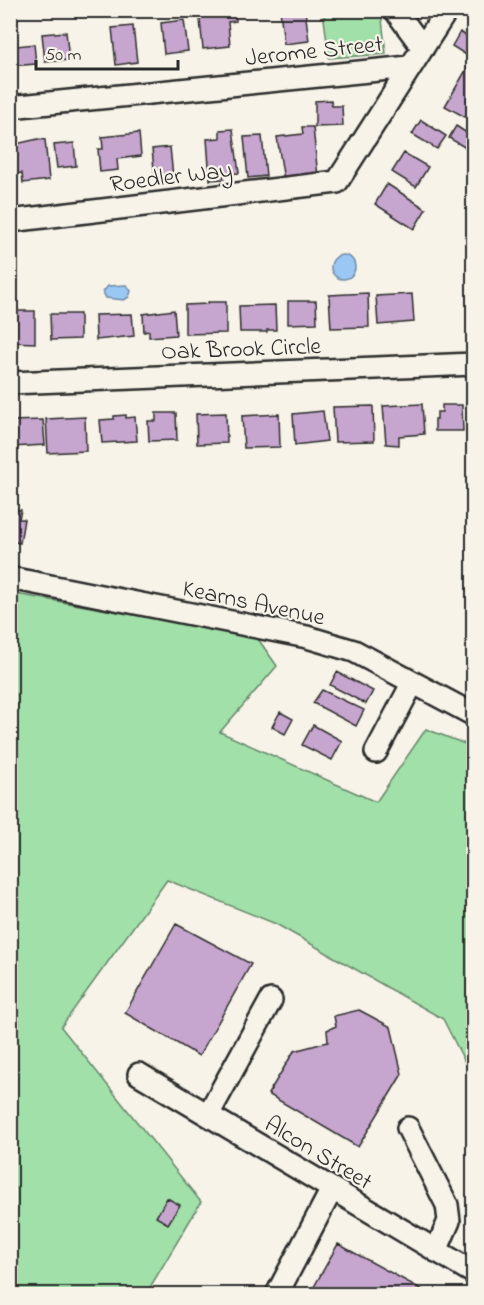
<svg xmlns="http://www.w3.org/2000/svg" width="484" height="1305" font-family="'Indie Flower',sans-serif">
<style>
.green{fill:#a1e0a9;stroke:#66866a;stroke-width:1.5}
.water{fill:#9bc7f5;stroke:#6e89a4;stroke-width:1.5}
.building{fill:#c6a5cf;stroke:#2b2b2b;stroke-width:1.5}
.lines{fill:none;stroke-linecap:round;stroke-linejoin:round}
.minor-casing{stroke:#2b2b2b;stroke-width:26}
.minor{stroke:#f7f3e8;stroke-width:21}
.labels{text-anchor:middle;stroke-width:4.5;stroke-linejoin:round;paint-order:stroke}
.street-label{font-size:24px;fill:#2b2b2b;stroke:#f7f3e8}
</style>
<rect width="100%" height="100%" fill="#f7f3e8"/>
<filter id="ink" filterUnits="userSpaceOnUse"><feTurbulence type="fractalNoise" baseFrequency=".0167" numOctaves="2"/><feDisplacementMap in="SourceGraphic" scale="12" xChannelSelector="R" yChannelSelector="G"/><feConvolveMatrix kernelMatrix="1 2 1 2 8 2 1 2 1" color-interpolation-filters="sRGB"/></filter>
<g filter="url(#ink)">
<path class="green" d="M 323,11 L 381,11 L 386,54 L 329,58 Z
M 10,593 L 256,636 L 277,666 L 220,732 L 376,802 L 426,729 L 473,747 L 473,1078 L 443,1019 L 276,924 L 167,880 L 61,1027 L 201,1202 L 146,1294 L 11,1294 Z"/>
<path class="water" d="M331 267a12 12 0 1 1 24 0a12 12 0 1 1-24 0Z
M 127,285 L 131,291 L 129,297 L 124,300 L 106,298 L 103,292 L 108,286 Z"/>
<path class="building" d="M 199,10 L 235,10 L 236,21 L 228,22 L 230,46 L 203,49 Z
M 280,10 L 305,10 L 309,41 L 284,44 Z
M 184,20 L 188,51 L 164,54 L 161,23 Z
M 133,26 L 137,62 L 116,65 L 112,28 Z
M 66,32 L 69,60 L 45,62 L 42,34 Z
M 460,32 L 474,41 L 474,60 L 452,46 Z
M 16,37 L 17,46 L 34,44 L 36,64 L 10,66 L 10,38 Z
M 469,65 L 474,68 L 474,122 L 445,106 Z
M 331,100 L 332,106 L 342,106 L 343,126 L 315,127 L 315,101 Z
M 421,120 L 446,136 L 437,149 L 412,134 Z
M 456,126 L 473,137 L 466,148 L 449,138 Z
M 302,127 L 313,127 L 318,177 L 284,180 L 277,137 L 303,134 Z
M 233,129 L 239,173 L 223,174 L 224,179 L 210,180 L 207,139 L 220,138 L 220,130 Z
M 139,133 L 141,156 L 117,159 L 118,170 L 100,172 L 98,149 L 103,149 L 102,137 Z
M 262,136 L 266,176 L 248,178 L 244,137 Z
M 38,139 L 45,140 L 49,180 L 23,183 L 22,173 L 14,174 L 11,145 Z
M 74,143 L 76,166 L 57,168 L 54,145 Z
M 170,147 L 173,177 L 155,179 L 152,149 Z
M 404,153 L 428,167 L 416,187 L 392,172 Z
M 387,184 L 426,209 L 414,229 L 375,204 Z
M 368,293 L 369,327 L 331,328 L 329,295 Z
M 412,294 L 414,322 L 378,325 L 376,296 Z
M 288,301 L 316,301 L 317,323 L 288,324 Z
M 208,302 L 226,302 L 226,333 L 185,334 L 185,305 L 208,304 Z
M 275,305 L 276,330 L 267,330 L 267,332 L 240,332 L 239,306 Z
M 174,310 L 176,335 L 149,337 L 149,331 L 144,332 L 143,314 Z
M 10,311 L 35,311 L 35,343 L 10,342 Z
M 50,314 L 80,314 L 80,339 L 51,340 Z
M 132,314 L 134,336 L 96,340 L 95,315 Z
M 422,404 L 424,434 L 399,436 L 399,445 L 386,444 L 383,406 Z
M 442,405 L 462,405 L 463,431 L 435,431 L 435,419 L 437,419 L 437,412 L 442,412 Z
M 373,406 L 374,441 L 335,442 L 333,407 Z
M 323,411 L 327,441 L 295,445 L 293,414 Z
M 156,413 L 176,413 L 177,440 L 149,441 L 148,421 L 156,421 Z
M 226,413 L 227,443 L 197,444 L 196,414 Z
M 279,414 L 280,447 L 244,448 L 242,416 Z
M 126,415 L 126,418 L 135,417 L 137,441 L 102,443 L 100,420 L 114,419 L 114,416 Z
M 85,417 L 86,451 L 48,453 L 46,419 Z
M 43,420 L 45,445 L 12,447 L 10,421 Z
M 10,509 L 21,510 L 19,519 L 24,519 L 20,543 L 10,541 Z
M 337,672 L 373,691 L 366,704 L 330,685 Z
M 322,690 L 364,710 L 356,726 L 313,703 Z
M 280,712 L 293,719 L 285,734 L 272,727 Z
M 313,725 L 342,741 L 332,760 L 302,745 Z
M 176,924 L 251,964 L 199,1056 L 125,1013 Z
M 359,1010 L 391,1027 L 402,1074 L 358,1147 L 268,1094 L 294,1051 L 328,1042 L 327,1030 L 336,1026 L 334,1016 Z
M 167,1198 L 180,1205 L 168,1224 L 156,1217 Z
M 338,1244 L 430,1294 L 310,1294 Z"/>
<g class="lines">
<defs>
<path id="minor" d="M 395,10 L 423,48
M 10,107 L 409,67
M 10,221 L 337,182 L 447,10
M 10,383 L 474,364
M 10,578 L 307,637 L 354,651 L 474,715
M 376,752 L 412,684
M 139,1074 L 474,1273
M 208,1115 L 271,1000
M 408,1128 L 447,1205 L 449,1221 L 436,1251
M 277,1294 L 332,1189"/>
</defs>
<use href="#minor" class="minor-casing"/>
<use href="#minor" class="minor"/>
</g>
</g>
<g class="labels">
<g class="street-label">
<text transform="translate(314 50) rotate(-6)" y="8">Jerome Street</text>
<text transform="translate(171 176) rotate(-7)" y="8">Roedler Way</text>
<text transform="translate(241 348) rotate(-2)" y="8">Oak Brook Circle</text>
<text transform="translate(254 602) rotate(12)" y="8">Kearns Avenue</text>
<text transform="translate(319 1152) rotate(31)" y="8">Alcon Street</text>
</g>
</g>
<rect width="484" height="1305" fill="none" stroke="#f7f3e8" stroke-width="36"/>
<rect x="18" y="18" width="448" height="1269" fill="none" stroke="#2b2b2b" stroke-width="2" filter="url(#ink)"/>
<path d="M36 60v9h142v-9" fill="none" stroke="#2b2b2b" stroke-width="3"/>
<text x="45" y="60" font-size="18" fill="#2b2b2b" stroke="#f7f3e8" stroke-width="4.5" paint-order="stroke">50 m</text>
</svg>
